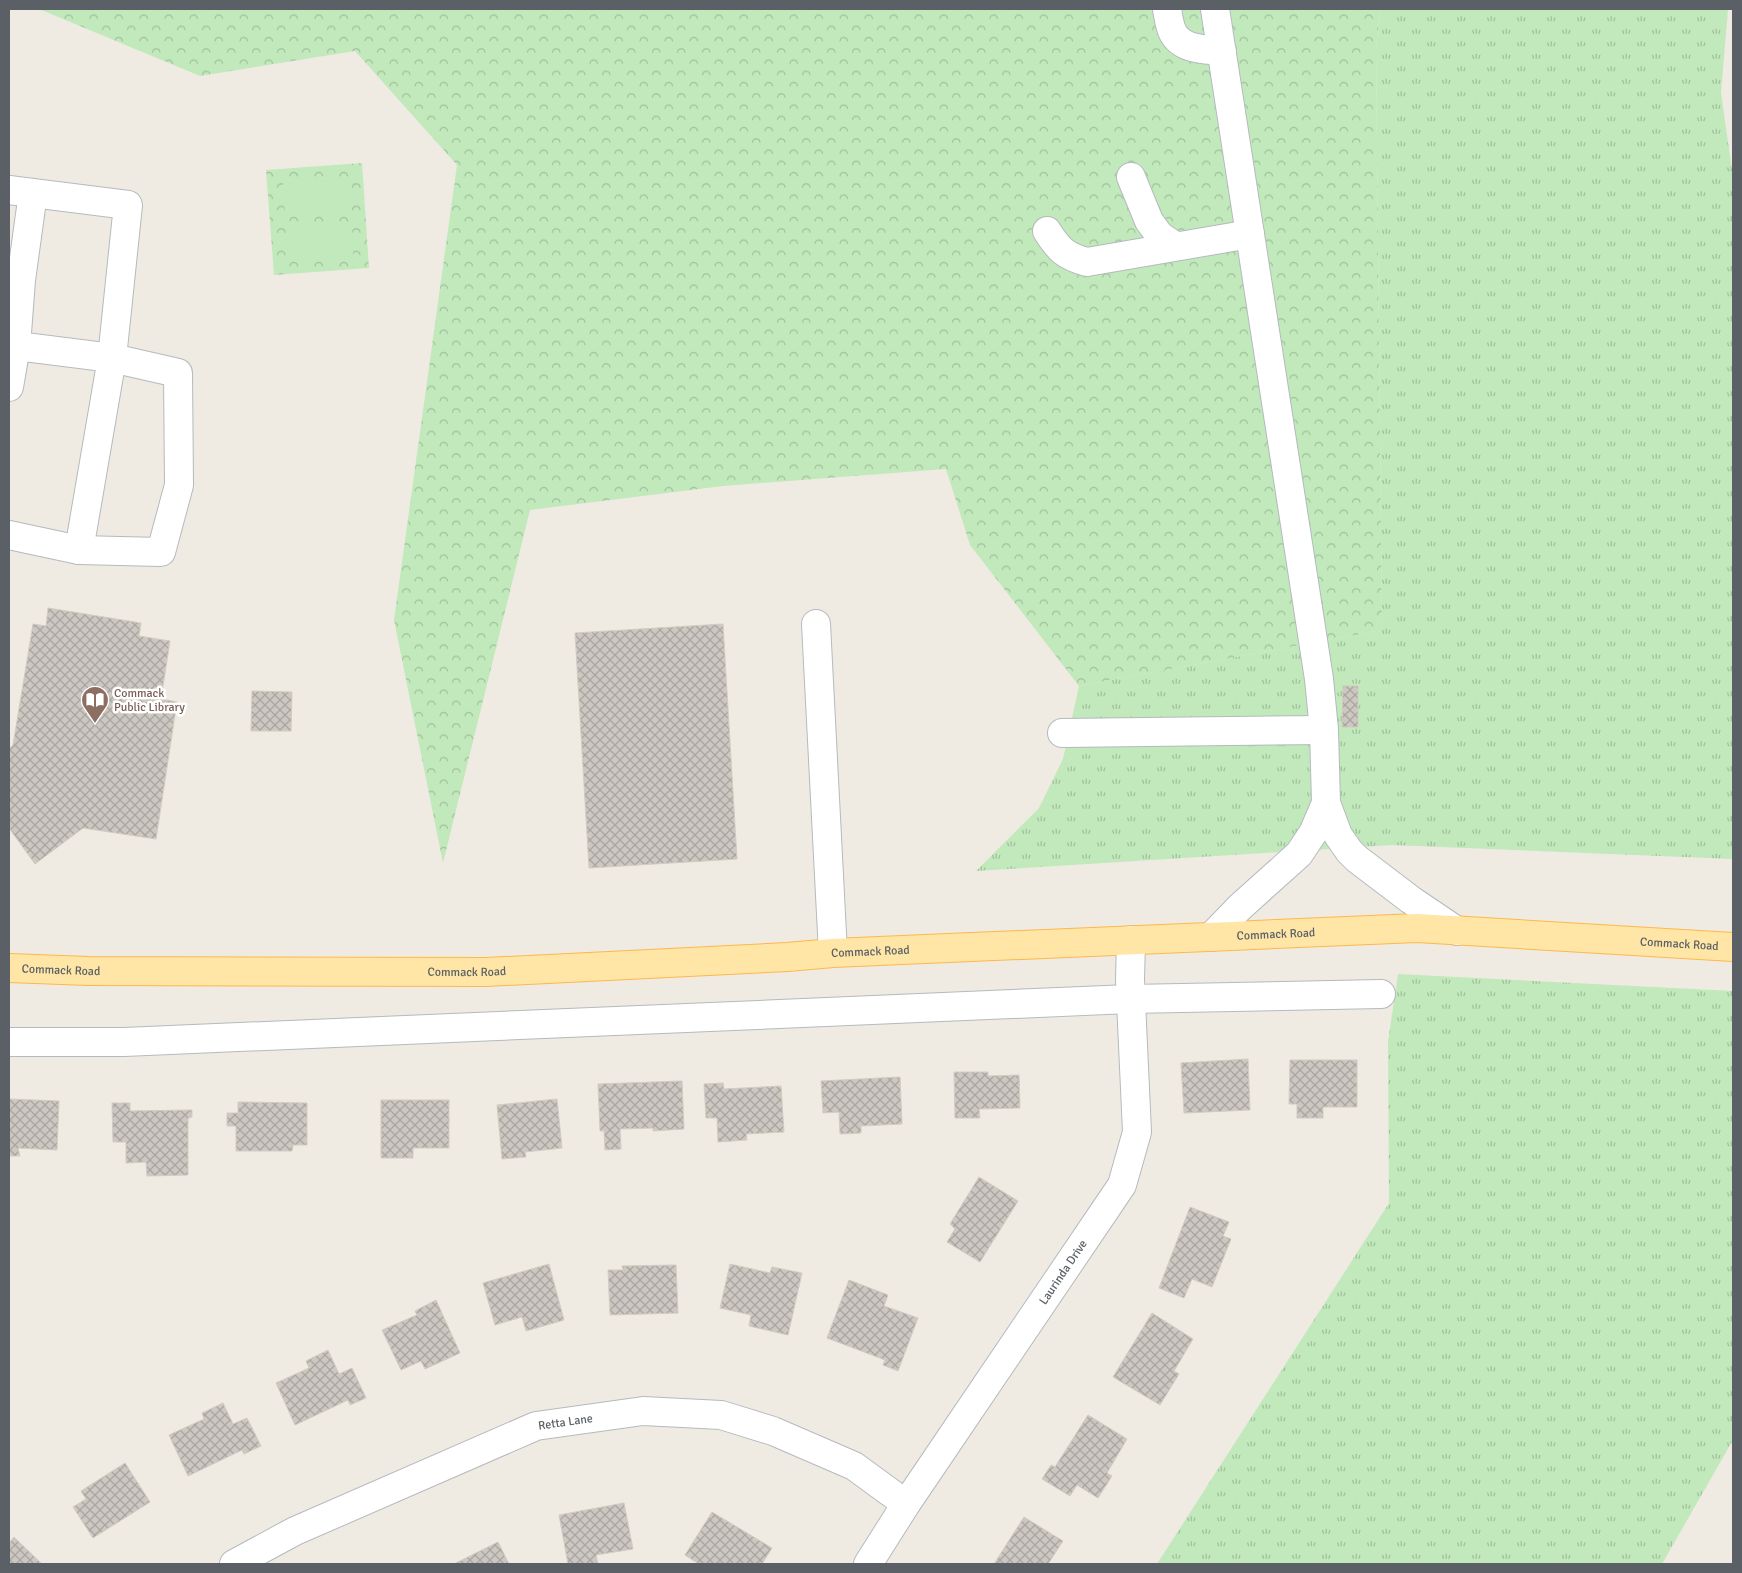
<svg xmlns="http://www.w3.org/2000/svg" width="1742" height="1573" font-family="Signika,sans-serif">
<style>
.grass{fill:url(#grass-tufts)}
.forest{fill:url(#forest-crowns)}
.pitch{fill:#c1e9bb}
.building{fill:url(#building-cross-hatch);stroke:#d4cbc0}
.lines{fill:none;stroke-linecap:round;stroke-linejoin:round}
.minor-casing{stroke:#b5babe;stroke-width:30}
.major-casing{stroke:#ffb74b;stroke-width:30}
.minor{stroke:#fff;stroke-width:28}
.major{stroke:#ffe6a7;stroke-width:28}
.labels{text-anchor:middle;stroke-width:5;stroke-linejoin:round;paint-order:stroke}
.education-label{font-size:12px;fill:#785e54;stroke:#fff;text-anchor:start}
.street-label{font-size:12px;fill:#5a6065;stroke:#fff}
</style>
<defs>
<pattern id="grass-tufts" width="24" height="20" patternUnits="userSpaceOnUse" patternTransform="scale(1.25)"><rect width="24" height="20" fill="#c1e9bb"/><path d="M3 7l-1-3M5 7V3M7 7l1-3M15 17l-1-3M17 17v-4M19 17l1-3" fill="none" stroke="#a0c09c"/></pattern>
<pattern id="forest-crowns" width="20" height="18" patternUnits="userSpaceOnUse" patternTransform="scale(1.25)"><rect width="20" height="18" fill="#c1e9bb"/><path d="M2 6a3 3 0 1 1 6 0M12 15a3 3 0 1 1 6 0" fill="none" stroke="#a0c09c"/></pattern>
<pattern id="building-cross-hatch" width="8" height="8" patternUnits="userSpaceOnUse" patternTransform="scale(1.25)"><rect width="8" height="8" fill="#ccc7c1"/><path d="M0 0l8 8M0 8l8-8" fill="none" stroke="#a9a5a0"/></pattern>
</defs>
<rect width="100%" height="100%" fill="#efebe2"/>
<path class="grass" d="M 1380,9 L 1728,9 L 1721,93 L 1733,177 L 1733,859 L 1392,845 L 976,871 L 1039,808 L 1063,759 L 1079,686 L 1382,630 L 1376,49 Z
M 1398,974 L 1733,991 L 1733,1440 L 1662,1564 L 1157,1564 L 1389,1203 L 1388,1042 Z"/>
<path class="forest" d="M 39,9 L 1380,9 L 1376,49 L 1382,630 L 1079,686 L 970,545 L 946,469 L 723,486 L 530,510 L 443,863 L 394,620 L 457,165 L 355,51 L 200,76 Z
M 362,163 L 369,268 L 274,275 L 266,170 Z"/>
<path class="pitch" d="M 349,180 L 350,211 L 285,214 L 283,184 Z
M 352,225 L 353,256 L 288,259 L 286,229 Z"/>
<path class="building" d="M 48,608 L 141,623 L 139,636 L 170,641 L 161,699 L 177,702 L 156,839 L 83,828 L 35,864 L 9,828 L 9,749 L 13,745 L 33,624 L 46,626 Z
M 723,624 L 737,859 L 589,868 L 575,633 Z
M 1343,686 L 1358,686 L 1358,727 L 1342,727 Z
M 252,691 L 292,692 L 291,731 L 251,731 Z
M 1248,1059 L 1250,1110 L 1184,1113 L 1181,1063 Z
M 1290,1060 L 1357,1060 L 1357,1107 L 1323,1107 L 1323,1118 L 1297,1118 L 1297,1104 L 1289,1104 Z
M 954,1072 L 988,1072 L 988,1076 L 1019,1075 L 1020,1108 L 979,1109 L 980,1118 L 955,1118 Z
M 900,1077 L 902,1124 L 861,1126 L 861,1133 L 840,1134 L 839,1112 L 823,1113 L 821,1081 Z
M 682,1081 L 684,1129 L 653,1131 L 653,1128 L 620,1129 L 621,1149 L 605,1150 L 604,1131 L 600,1131 L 598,1084 Z
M 723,1083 L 724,1089 L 781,1086 L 784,1132 L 746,1134 L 747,1140 L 718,1142 L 717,1118 L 706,1118 L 704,1084 Z
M 9,1099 L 59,1101 L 57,1150 L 18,1148 L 20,1156 L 9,1156 Z
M 557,1099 L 562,1148 L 525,1152 L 526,1157 L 502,1159 L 497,1105 Z
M 381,1100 L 449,1100 L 449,1148 L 413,1148 L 413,1158 L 381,1158 Z
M 238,1102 L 307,1103 L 307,1145 L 293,1145 L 292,1151 L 236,1151 L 236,1126 L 227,1126 L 227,1113 L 238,1113 Z
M 112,1103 L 130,1103 L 130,1111 L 192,1110 L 192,1117 L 188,1118 L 188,1175 L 147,1176 L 146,1162 L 126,1163 L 126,1142 L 113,1142 Z
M 979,1177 L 1018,1201 L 980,1262 L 947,1242 L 955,1229 L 950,1224 Z
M 1190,1207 L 1229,1222 L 1223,1236 L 1231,1239 L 1212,1287 L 1192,1279 L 1184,1298 L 1159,1288 Z
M 549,1264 L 564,1320 L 526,1331 L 522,1317 L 495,1325 L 483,1283 Z
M 730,1264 L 770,1273 L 772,1267 L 802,1273 L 788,1335 L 749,1326 L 751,1315 L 720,1308 Z
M 676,1265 L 678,1313 L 610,1315 L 608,1270 L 623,1270 L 622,1266 Z
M 849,1280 L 888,1295 L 884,1306 L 918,1318 L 898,1371 L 883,1365 L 885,1360 L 827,1338 Z
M 436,1300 L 460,1353 L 425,1369 L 421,1361 L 401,1370 L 382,1330 L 417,1315 L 415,1311 Z
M 1152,1313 L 1193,1339 L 1174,1371 L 1179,1374 L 1160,1405 L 1113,1377 Z
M 328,1350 L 339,1374 L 352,1368 L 366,1398 L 350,1405 L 348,1400 L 295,1425 L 276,1383 L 309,1368 L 306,1361 Z
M 223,1403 L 233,1424 L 247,1418 L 261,1446 L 244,1454 L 242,1450 L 188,1476 L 169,1435 L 204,1419 L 202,1413 Z
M 1088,1415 L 1127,1439 L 1107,1473 L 1112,1476 L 1098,1498 L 1077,1485 L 1070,1496 L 1042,1479 L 1051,1465 L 1055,1467 Z
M 125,1463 L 150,1502 L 93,1538 L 73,1507 L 86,1499 L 81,1491 Z
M 624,1503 L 633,1549 L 596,1555 L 598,1564 L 568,1564 L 559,1515 Z
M 712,1512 L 772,1548 L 762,1564 L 699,1564 L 685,1555 Z
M 1024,1517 L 1063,1541 L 1048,1564 L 994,1564 Z
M 14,1537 L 42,1564 L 9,1564 L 9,1543 Z
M 498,1542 L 509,1564 L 454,1564 Z"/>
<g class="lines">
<defs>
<g id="minor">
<path d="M 1167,9 C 1168,15 1169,22 1171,28 C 1178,50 1203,49 1222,51"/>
<path d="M 1215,9 L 1319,679 L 1324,730 L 1326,803 L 1338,835 L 1349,851 L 1357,859 L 1411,900 L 1457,931"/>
<path d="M 1131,177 L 1149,221 L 1160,236 L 1175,246"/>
<path d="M 9,190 L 128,205 L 112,358 L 79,550"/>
<path d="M 1047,231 C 1059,250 1065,256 1087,262 L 1250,234"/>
<path d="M 9,345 L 112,358 L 178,373 L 179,485 L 161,552 L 79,550 L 9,535"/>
<path d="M 9,387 L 16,346 L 21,280 L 33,193"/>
<path d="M 816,624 L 833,953"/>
<path d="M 1062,733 L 1324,730"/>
<path d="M 1211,937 L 1240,907 L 1299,854 L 1313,833 L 1326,803"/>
<path d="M 9,1042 L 124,1042 L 1130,999 L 1381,994"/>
<path id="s1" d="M 234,1564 L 295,1531 L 536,1426 L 643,1411 L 721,1415 L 773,1431 L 854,1466 L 906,1504"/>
<path id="s2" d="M 868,1564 L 906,1504 L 1122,1185 L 1137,1132 L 1130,980 L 1131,940"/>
</g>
<g id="major">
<path id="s3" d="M 9,968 L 88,971 L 486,972 L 787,957 L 833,953 L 1417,928 L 1733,947"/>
</g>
</defs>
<use href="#minor" class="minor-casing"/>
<use href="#major" class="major-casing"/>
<use href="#minor" class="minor"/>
<use href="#major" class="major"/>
</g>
<defs>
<symbol id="library-pin" viewBox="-11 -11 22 30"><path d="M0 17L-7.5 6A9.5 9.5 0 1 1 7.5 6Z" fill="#8d6e63" stroke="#fff"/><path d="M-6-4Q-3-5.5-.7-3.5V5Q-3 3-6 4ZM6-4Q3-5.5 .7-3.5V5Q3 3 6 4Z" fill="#fff"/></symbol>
</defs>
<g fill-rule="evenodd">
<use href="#library-pin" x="79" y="684" width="32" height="43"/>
</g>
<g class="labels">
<g class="education-label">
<text x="114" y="697">Commack<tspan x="114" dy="14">Public Library</tspan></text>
</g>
<g class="street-label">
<text dy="4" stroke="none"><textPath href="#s3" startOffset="1268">Commack Road</textPath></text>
<text dy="4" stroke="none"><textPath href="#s3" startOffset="1672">Commack Road</textPath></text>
<text dy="4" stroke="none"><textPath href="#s3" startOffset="862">Commack Road</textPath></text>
<text dy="4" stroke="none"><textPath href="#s3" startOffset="52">Commack Road</textPath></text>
<text dy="4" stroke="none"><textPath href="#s3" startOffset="458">Commack Road</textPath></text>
<text dy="4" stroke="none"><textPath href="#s2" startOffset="351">Laurinda Drive</textPath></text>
<text dy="4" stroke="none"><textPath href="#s1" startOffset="362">Retta Lane</textPath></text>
</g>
</g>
<rect width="1742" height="1573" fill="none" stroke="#5a6065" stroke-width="20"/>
</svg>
